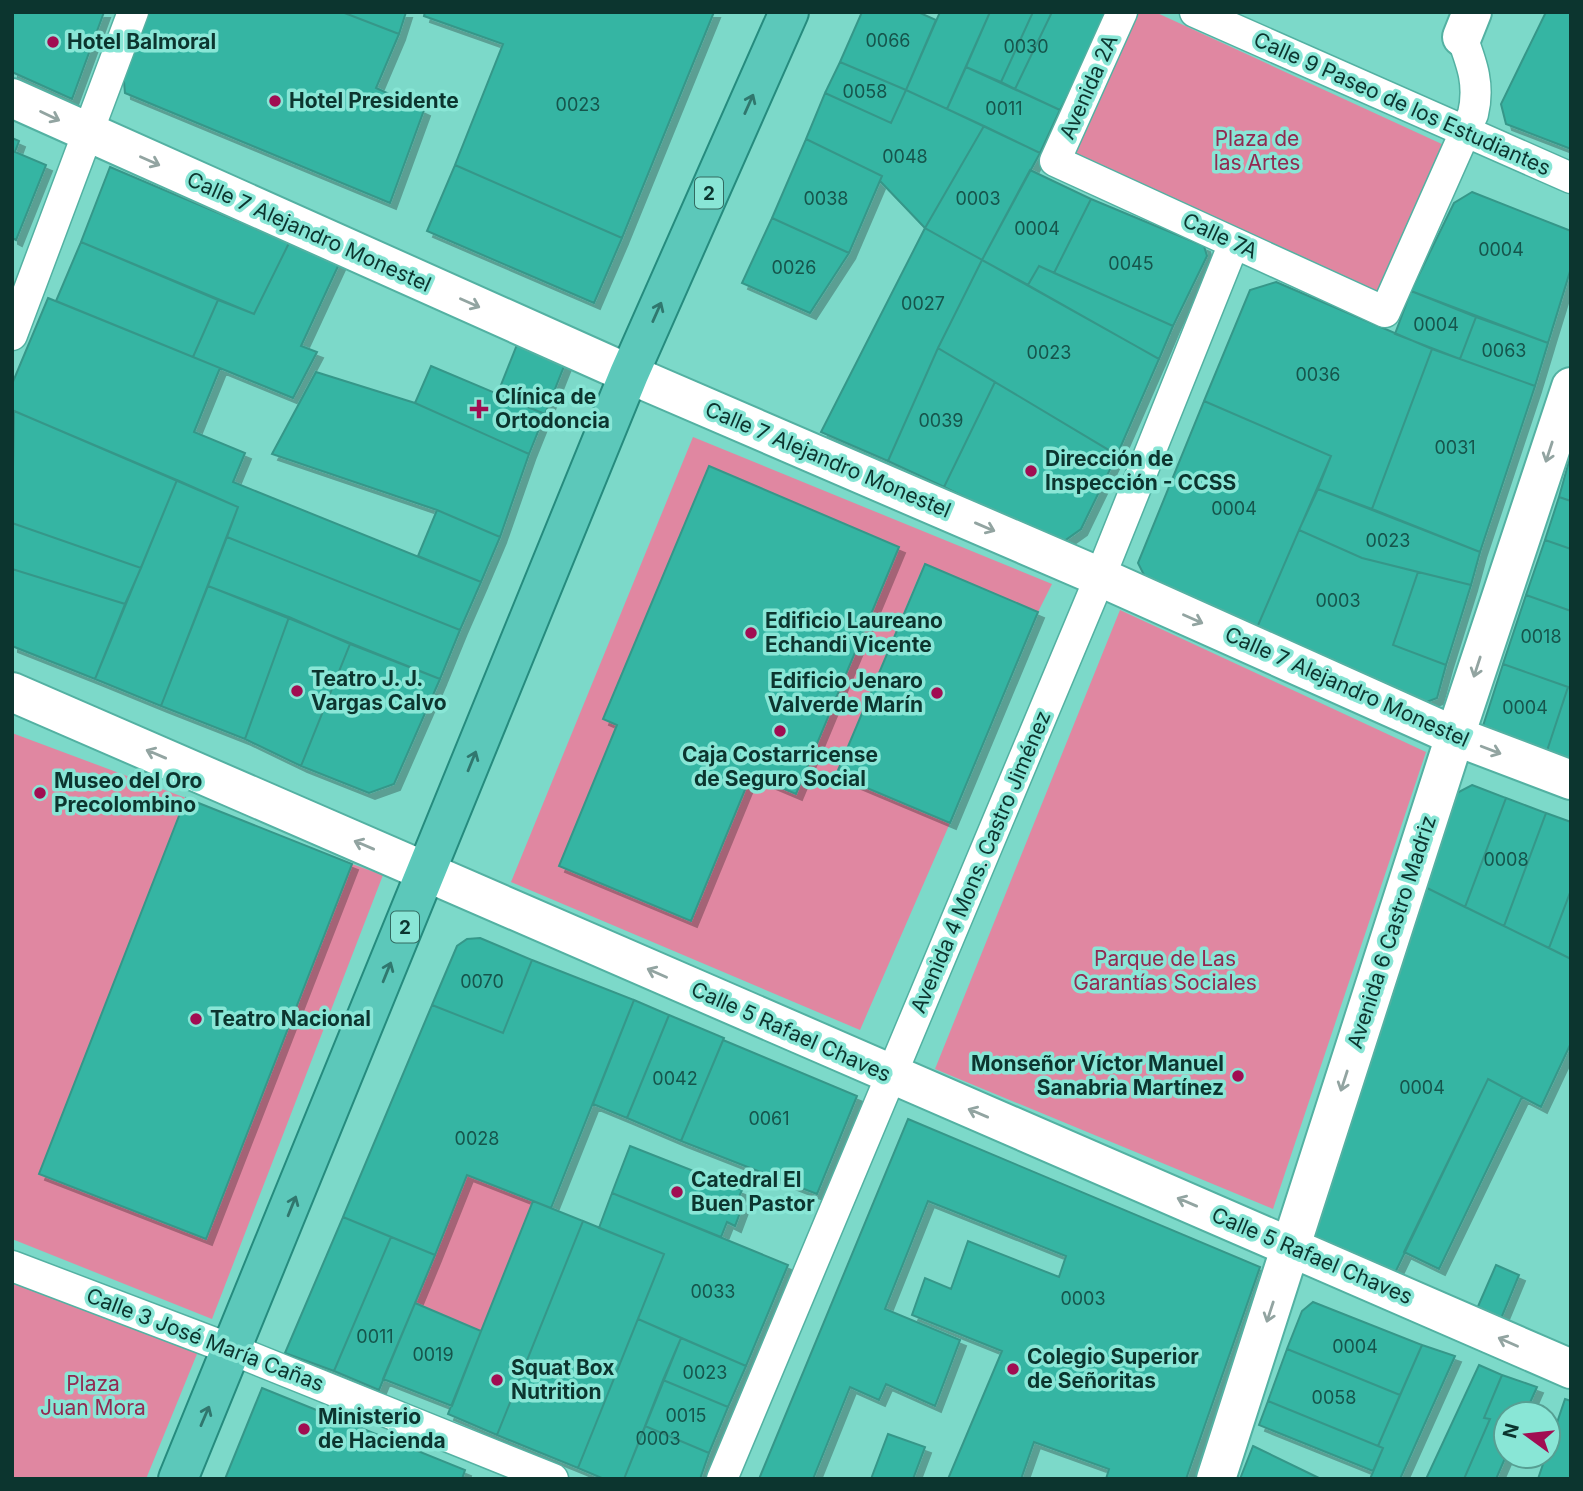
<svg xmlns="http://www.w3.org/2000/svg" width="1583" height="1491" font-family="Inter,sans-serif">
<style>
.green{fill:#e087a1;fill-rule:evenodd}
.building{fill:#35b5a3;stroke:#369789;stroke-width:2;filter:url(#shadow)}
.lines{fill:none;stroke-linecap:round;stroke-linejoin:round}
.pedestrian-casing{stroke:#53b1a2;stroke-width:33}
.minor-casing{stroke:#53b1a2;stroke-width:42}
.tertiary-casing{stroke:#53b1a2;stroke-width:42}
.trunk-casing{stroke:#268b7e;stroke-width:42}
.pedestrian{stroke:#fff;stroke-width:30}
.minor{stroke:#fff;stroke-width:38}
.tertiary{stroke:#fff;stroke-width:38}
.trunk{stroke:#5cc8ba;stroke-width:38}
.oneway{stroke:#30776e}
.oneway2{stroke:#92a4a1}
.poi-dot{fill:#a10d52;stroke:#89e6d6;stroke-width:2.5}
.labels{text-anchor:middle;stroke-width:7;stroke-linejoin:round;paint-order:stroke}
.number-label{font-size:18px;fill:#16554c}
.shield{fill:#89e6d6;stroke:#326a61;stroke-width:2}
.shield-label{font-size:19px;font-weight:bold;fill:#0c352f}
.poi-label{font-size:21px;font-weight:bold;fill:#0c352f;stroke:#89e6d6;text-anchor:start}
.street-label{font-size:21px;fill:#0c352f;stroke:#89e6d6}
.park-label{font-size:21px;fill:#922a51;stroke:#89e6d6}
</style>
<defs>
<filter id="shadow"><feDropShadow dx="6" dy="6" stdDeviation="0" flood-color="#0004"/></filter>
</defs>
<rect width="100%" height="100%" fill="#7cd9c9"/>
<path class="green" d="M 1136,12 L 1155,12 L 1444,145 L 1374,297 L 1070,157 Z
M 693,437 L 1052,584 L 1038,612 L 924,564 L 836,774 L 950,823 L 860,1030 L 511,882 ZM 709,466 L 899,547 L 796,794 L 751,775 L 691,921 L 559,865 L 617,725 L 604,719 Z
M 1120,610 L 1426,752 L 1273,1209 L 935,1069 Z
M 12,733 L 186,798 L 39,1174 L 206,1238 L 352,864 L 383,875 L 212,1319 L 12,1239 Z
M 467,1175 L 533,1201 L 481,1331 L 415,1303 Z
M 12,1280 L 199,1349 L 146,1479 L 12,1479 Z"/>
<path class="building" d="M 12,12 L 104,12 L 72,99 L 12,72 Z
M 145,12 L 342,12 L 399,34 L 376,88 L 424,110 L 390,203 L 125,93 L 123,70 Z
M 342,12 L 406,12 L 399,34 Z
M 425,12 L 714,12 L 622,238 L 455,165 L 503,44 L 424,16 Z
M 862,12 L 918,12 L 936,20 L 906,90 L 840,62 Z
M 940,12 L 990,12 L 947,109 L 906,90 Z
M 990,12 L 1033,12 L 1001,82 L 966,67 Z
M 1033,12 L 1052,12 L 1015,89 L 1001,82 Z
M 1052,12 L 1101,12 L 1110,16 L 1060,110 L 1015,89 Z
M 1546,12 L 1571,12 L 1571,149 L 1506,124 L 1501,104 Z
M 840,62 L 906,90 L 891,123 L 825,93 Z
M 966,67 L 1060,110 L 1040,153 L 947,109 Z
M 906,90 L 984,126 L 925,228 L 880,181 L 882,176 L 806,139 L 825,93 L 891,123 Z
M 984,126 L 1040,153 L 982,260 L 925,228 Z
M 12,138 L 19,141 L 15,152 L 46,165 L 16,240 L 12,238 Z
M 806,139 L 882,176 L 849,253 L 772,218 Z
M 455,165 L 622,238 L 594,303 L 427,231 Z
M 110,167 L 289,243 L 254,314 L 81,242 Z
M 1030,170 L 1091,199 L 1054,273 L 1039,266 L 1028,285 L 982,260 Z
M 1472,192 L 1571,231 L 1571,268 L 1548,343 L 1411,291 L 1454,203 Z
M 1091,199 L 1204,246 L 1207,256 L 1173,326 L 1054,273 Z
M 772,218 L 849,253 L 810,313 L 742,283 Z
M 925,228 L 982,260 L 938,348 L 888,461 L 821,432 Z
M 81,242 L 218,300 L 193,357 L 56,301 Z
M 289,243 L 339,264 L 301,346 L 317,352 L 293,398 L 193,357 L 218,300 L 254,314 Z
M 982,260 L 1159,359 L 1117,455 L 938,348 Z
M 1039,266 L 1173,326 L 1159,359 L 1028,285 Z
M 1276,282 L 1432,349 L 1372,509 L 1318,489 L 1331,456 L 1204,401 L 1250,290 Z
M 1411,291 L 1476,317 L 1460,359 L 1395,334 Z
M 48,298 L 220,368 L 194,432 L 245,453 L 233,482 L 481,582 L 460,630 L 227,537 L 238,507 L 12,410 L 12,384 Z
M 1476,317 L 1548,343 L 1535,386 L 1460,359 Z
M 522,332 L 570,351 L 545,414 L 497,395 Z
M 938,348 L 995,382 L 944,487 L 888,461 Z
M 1432,349 L 1535,386 L 1480,552 L 1372,509 Z
M 431,366 L 545,414 L 529,454 L 415,403 Z
M 316,372 L 415,403 L 529,454 L 500,537 L 437,510 L 272,454 Z
M 995,382 L 1117,455 L 1081,529 L 1060,544 L 944,487 Z
M 1204,401 L 1331,456 L 1256,630 L 1148,583 L 1138,563 Z
M 14,411 L 177,480 L 141,568 L 12,523 Z
M 1571,454 L 1571,501 L 1559,497 Z
M 709,466 L 899,547 L 796,794 L 751,775 L 691,921 L 559,866 L 617,725 L 603,719 Z
M 177,480 L 238,507 L 161,706 L 95,679 Z
M 1318,489 L 1480,552 L 1471,585 L 1362,558 L 1299,530 Z
M 1559,497 L 1571,501 L 1571,549 L 1545,540 Z
M 437,510 L 500,537 L 481,582 L 418,556 Z
M 12,523 L 141,568 L 125,604 L 12,569 Z
M 1299,530 L 1362,558 L 1418,572 L 1393,645 L 1446,665 L 1437,698 L 1419,705 L 1256,630 Z
M 227,537 L 460,630 L 440,679 L 208,586 Z
M 1545,540 L 1571,549 L 1571,611 L 1526,595 Z
M 925,564 L 1038,612 L 950,823 L 836,775 Z
M 12,569 L 125,604 L 95,679 L 12,646 Z
M 1418,572 L 1471,585 L 1446,665 L 1393,645 Z
M 208,586 L 289,617 L 245,739 L 161,706 Z
M 1526,595 L 1571,611 L 1571,688 L 1503,664 Z
M 289,617 L 350,644 L 301,766 L 245,739 Z
M 350,644 L 440,679 L 394,784 L 369,793 L 301,766 Z
M 1503,664 L 1568,687 L 1545,757 L 1482,729 Z
M 1568,687 L 1571,688 L 1571,767 L 1545,757 Z
M 1472,785 L 1506,798 L 1465,907 L 1425,887 L 1453,795 Z
M 186,798 L 352,864 L 206,1239 L 39,1174 Z
M 1506,798 L 1546,813 L 1504,926 L 1465,907 Z
M 1546,813 L 1571,822 L 1571,890 L 1549,948 L 1504,926 Z
M 1425,887 L 1571,959 L 1571,1043 L 1541,1107 L 1488,1079 L 1394,1275 L 1311,1242 Z
M 1571,890 L 1571,959 L 1549,948 Z
M 480,938 L 532,960 L 503,1033 L 432,1005 L 457,946 L 467,939 Z
M 532,960 L 634,1000 L 551,1208 L 467,1175 L 435,1255 L 343,1217 L 432,1005 L 503,1033 Z
M 634,1000 L 669,1015 L 627,1118 L 593,1104 Z
M 669,1015 L 724,1038 L 681,1141 L 627,1118 Z
M 723,1040 L 857,1096 L 817,1194 L 681,1141 Z
M 1488,1079 L 1522,1097 L 1439,1269 L 1404,1252 Z
M 908,1119 L 1260,1267 L 1186,1479 L 1106,1479 L 1109,1469 L 1034,1442 L 1021,1479 L 948,1479 L 1002,1351 L 912,1315 L 925,1278 L 951,1289 L 968,1241 L 1059,1277 L 1066,1256 L 928,1201 L 885,1309 L 960,1340 L 935,1406 L 886,1384 L 879,1400 L 850,1387 L 813,1479 L 759,1479 Z
M 630,1146 L 742,1190 L 738,1199 L 744,1202 L 735,1226 L 727,1222 L 721,1237 L 612,1193 Z
M 612,1193 L 788,1265 L 746,1366 L 638,1319 L 664,1254 L 599,1228 Z
M 533,1201 L 583,1221 L 497,1435 L 448,1414 Z
M 343,1217 L 391,1237 L 334,1371 L 285,1353 Z
M 583,1221 L 664,1254 L 578,1468 L 497,1435 Z
M 391,1237 L 435,1255 L 379,1390 L 334,1371 Z
M 1496,1265 L 1519,1275 L 1500,1321 L 1476,1311 Z
M 1313,1302 L 1422,1345 L 1400,1395 L 1287,1349 L 1302,1311 Z
M 415,1303 L 481,1331 L 452,1406 L 383,1379 Z
M 638,1319 L 681,1338 L 624,1479 L 604,1479 L 578,1468 Z
M 681,1338 L 746,1366 L 728,1407 L 663,1380 Z
M 1422,1345 L 1455,1356 L 1400,1479 L 1370,1479 L 1383,1448 L 1378,1446 Z
M 1287,1349 L 1400,1395 L 1378,1446 L 1268,1401 Z
M 1479,1365 L 1502,1375 L 1484,1418 L 1490,1419 L 1464,1479 L 1426,1479 Z
M 1502,1375 L 1537,1387 L 1525,1414 L 1506,1414 L 1506,1456 L 1496,1479 L 1464,1479 L 1490,1419 L 1484,1418 Z
M 663,1380 L 728,1407 L 709,1453 L 645,1426 Z
M 262,1388 L 465,1470 L 462,1479 L 225,1479 Z
M 1565,1399 L 1571,1401 L 1571,1479 L 1538,1479 Z
M 1268,1401 L 1383,1448 L 1373,1471 L 1259,1425 Z
M 645,1426 L 709,1453 L 700,1479 L 624,1479 Z
M 888,1434 L 925,1447 L 913,1479 L 871,1479 Z
M 1253,1446 L 1321,1479 L 1240,1479 Z"/>
<g class="lines">
<defs>
<path id="pedestrian" d="M 1122,12 L 1055,161 L 1385,312 L 1473,114 C 1480,85 1472,64 1462,37
M 1195,12 L 1571,178
M 12,335 L 133,12
M 12,1266 L 233,1350 L 553,1479
M 722,1479 L 1100,577 L 1234,243"/>
<path id="minor" d="M 1462,37 L 1472,12
M 12,98 L 629,374
M 12,692 L 1571,1369
M 1216,1479 L 1455,736 L 1571,387"/>
<path id="tertiary" d="M 629,374 L 1100,577 L 1455,736 L 1571,780"/>
<path id="trunk" d="M 178,1479 L 629,374 L 789,12"/>
</defs>
<use href="#pedestrian" class="pedestrian-casing"/>
<use href="#minor" class="minor-casing"/>
<use href="#tertiary" class="tertiary-casing"/>
<use href="#trunk" class="trunk-casing"/>
<use href="#pedestrian" class="pedestrian"/>
<use href="#minor" class="minor"/>
<use href="#tertiary" class="tertiary"/>
<use href="#trunk" class="trunk"/>
</g>
<defs><path id="oneway-shaft" d="M-6 0H5M1.5-3L5.5 0L1.5 3" fill="none" stroke-width="1.6" stroke-linecap="round" stroke-linejoin="round" transform="scale(1.75)"/></defs>
<g class="oneway">
<use href="#oneway-shaft" transform="translate(749 104) rotate(-66)"/>
<use href="#oneway-shaft" transform="translate(657 312) rotate(-66)"/>
<use href="#oneway-shaft" transform="translate(472 761) rotate(-68)"/>
<use href="#oneway-shaft" transform="translate(387 972) rotate(-68)"/>
<use href="#oneway-shaft" transform="translate(292 1206) rotate(-68)"/>
<use href="#oneway-shaft" transform="translate(205 1416) rotate(-67)"/>
</g>
<g class="oneway2">
<use href="#oneway-shaft" transform="translate(50 116) rotate(26)"/>
<use href="#oneway-shaft" transform="translate(150 161) rotate(24)"/>
<use href="#oneway-shaft" transform="translate(470 303) rotate(24)"/>
<use href="#oneway-shaft" transform="translate(1549 452) rotate(108)"/>
<use href="#oneway-shaft" transform="translate(985 527) rotate(23)"/>
<use href="#oneway-shaft" transform="translate(1193 619) rotate(24)"/>
<use href="#oneway-shaft" transform="translate(1477 667) rotate(108)"/>
<use href="#oneway-shaft" transform="translate(1491 750) rotate(21)"/>
<use href="#oneway-shaft" transform="translate(156 754) rotate(-157)"/>
<use href="#oneway-shaft" transform="translate(364 845) rotate(-157)"/>
<use href="#oneway-shaft" transform="translate(657 973) rotate(-156)"/>
<use href="#oneway-shaft" transform="translate(1344 1081) rotate(108)"/>
<use href="#oneway-shaft" transform="translate(978 1113) rotate(-157)"/>
<use href="#oneway-shaft" transform="translate(1187 1202) rotate(-157)"/>
<use href="#oneway-shaft" transform="translate(1270 1312) rotate(108)"/>
<use href="#oneway-shaft" transform="translate(1508 1342) rotate(-156)"/>
</g>
<g class="poi-dot">
<circle cx="53" cy="42" r="7"/>
<circle cx="275" cy="101" r="7"/>
<path d="M475.5 398.5h7v7h7v7h-7v7h-7v-7h-7v-7h7z"/>
<circle cx="1031" cy="471" r="7"/>
<circle cx="751" cy="633" r="7"/>
<circle cx="297" cy="691" r="7"/>
<circle cx="937" cy="693" r="7"/>
<circle cx="780" cy="731" r="7"/>
<circle cx="40" cy="793" r="7"/>
<circle cx="196" cy="1019" r="7"/>
<circle cx="1238" cy="1076" r="7"/>
<circle cx="677" cy="1192" r="7"/>
<circle cx="1013" cy="1369" r="7"/>
<circle cx="497" cy="1380" r="7"/>
<circle cx="304" cy="1429" r="7"/>
</g>
<g class="labels">
<g class="number-label">
<text x="888" y="47">0066</text>
<text x="1026" y="53">0030</text>
<text x="865" y="98">0058</text>
<text x="578" y="111">0023</text>
<text x="1004" y="115">0011</text>
<text x="905" y="163">0048</text>
<text x="826" y="205">0038</text>
<text x="978" y="205">0003</text>
<text x="1037" y="235">0004</text>
<text x="1501" y="256">0004</text>
<text x="1131" y="270">0045</text>
<text x="794" y="274">0026</text>
<text x="923" y="310">0027</text>
<text x="1436" y="331">0004</text>
<text x="1504" y="357">0063</text>
<text x="1049" y="359">0023</text>
<text x="1318" y="381">0036</text>
<text x="941" y="427">0039</text>
<text x="1455" y="454">0031</text>
<text x="1234" y="515">0004</text>
<text x="1388" y="547">0023</text>
<text x="1338" y="607">0003</text>
<text x="1541" y="643">0018</text>
<text x="1525" y="714">0004</text>
<text x="1506" y="866">0008</text>
<text x="482" y="988">0070</text>
<text x="675" y="1085">0042</text>
<text x="1422" y="1094">0004</text>
<text x="769" y="1125">0061</text>
<text x="477" y="1145">0028</text>
<text x="713" y="1298">0033</text>
<text x="1083" y="1305">0003</text>
<text x="375" y="1343">0011</text>
<text x="1355" y="1353">0004</text>
<text x="433" y="1361">0019</text>
<text x="705" y="1379">0023</text>
<text x="1334" y="1404">0058</text>
<text x="686" y="1422">0015</text>
<text x="658" y="1445">0003</text>
</g>
<g class="shield">
<rect x="695" y="177.5" width="28" height="31" rx="5"/>
<rect x="391" y="911.5" width="28" height="31" rx="5"/>
</g>
<g class="shield-label">
<text x="709" y="200">2</text>
<text x="405" y="934">2</text>
</g>
<g class="poi-label">
<text x="67" y="49">Hotel Balmoral</text>
<text x="289" y="108">Hotel Presidente</text>
<text x="495" y="404">Clínica de<tspan x="495" dy="24">Ortodoncia</tspan></text>
<text x="1045" y="466">Dirección de<tspan x="1045" dy="24">Inspección - CCSS</tspan></text>
<text x="765" y="628">Edificio Laureano<tspan x="765" dy="24">Echandi Vicente</tspan></text>
<text x="311" y="686">Teatro J. J.<tspan x="311" dy="24">Vargas Calvo</tspan></text>
<text x="923" y="688" text-anchor="end">Edificio Jenaro<tspan x="923" dy="24">Valverde Marín</tspan></text>
<text x="780" y="762" text-anchor="middle">Caja Costarricense<tspan x="780" dy="24">de Seguro Social</tspan></text>
<text x="54" y="788">Museo del Oro<tspan x="54" dy="24">Precolombino</tspan></text>
<text x="210" y="1026">Teatro Nacional</text>
<text x="1224" y="1071" text-anchor="end">Monseñor Víctor Manuel<tspan x="1224" dy="24">Sanabria Martínez</tspan></text>
<text x="691" y="1187">Catedral El<tspan x="691" dy="24">Buen Pastor</tspan></text>
<text x="1027" y="1364">Colegio Superior<tspan x="1027" dy="24">de Señoritas</tspan></text>
<text x="511" y="1375">Squat Box<tspan x="511" dy="24">Nutrition</tspan></text>
<text x="318" y="1424">Ministerio<tspan x="318" dy="24">de Hacienda</tspan></text>
</g>
<g class="street-label">
<text transform="translate(1089 87) rotate(-66)" y="7">Avenida 2A</text>
<text transform="translate(1402 104) rotate(24)" y="7">Calle 9 Paseo de los Estudiantes</text>
<text transform="translate(309 232) rotate(24)" y="7">Calle 7 Alejandro Monestel</text>
<text transform="translate(1220 236) rotate(25)" y="7">Calle 7A</text>
<text transform="translate(828 460) rotate(23)" y="7">Calle 7 Alejandro Monestel</text>
<text transform="translate(1347 687) rotate(24)" y="7">Calle 7 Alejandro Monestel</text>
<text transform="translate(981 862) rotate(-67)" y="7">Avenida 4 Mons. Castro Jiménez</text>
<text transform="translate(1392 932) rotate(-72)" y="7">Avenida 6 Castro Madriz</text>
<text transform="translate(791 1032) rotate(24)" y="7">Calle 5 Rafael Chaves</text>
<text transform="translate(1312 1256) rotate(23)" y="7">Calle 5 Rafael Chaves</text>
<text transform="translate(205 1340) rotate(21)" y="7">Calle 3 José María Cañas</text>
</g>
<g class="park-label">
<text x="1257" y="146">Plaza de<tspan x="1257" dy="24">las Artes</tspan></text>
<text x="1165" y="966">Parque de Las<tspan x="1165" dy="24">Garantías Sociales</tspan></text>
<text x="93" y="1391">Plaza<tspan x="93" dy="24">Juan Mora</tspan></text>
</g>
</g>
<rect width="1583" height="1491" fill="none" stroke="#0c352f" stroke-width="28"/>
<g transform="translate(1527 1435) rotate(285)"><circle r="33" fill="#89e6d6" stroke="#579f93" stroke-width="2"/>
<path d="M0-5L12 26L0 18L-12 26Z" fill="#a10d52"/>
<text y="-10" font-size="19" font-weight="bold" text-anchor="middle" fill="#0c352f">N</text>
</g>
</svg>
